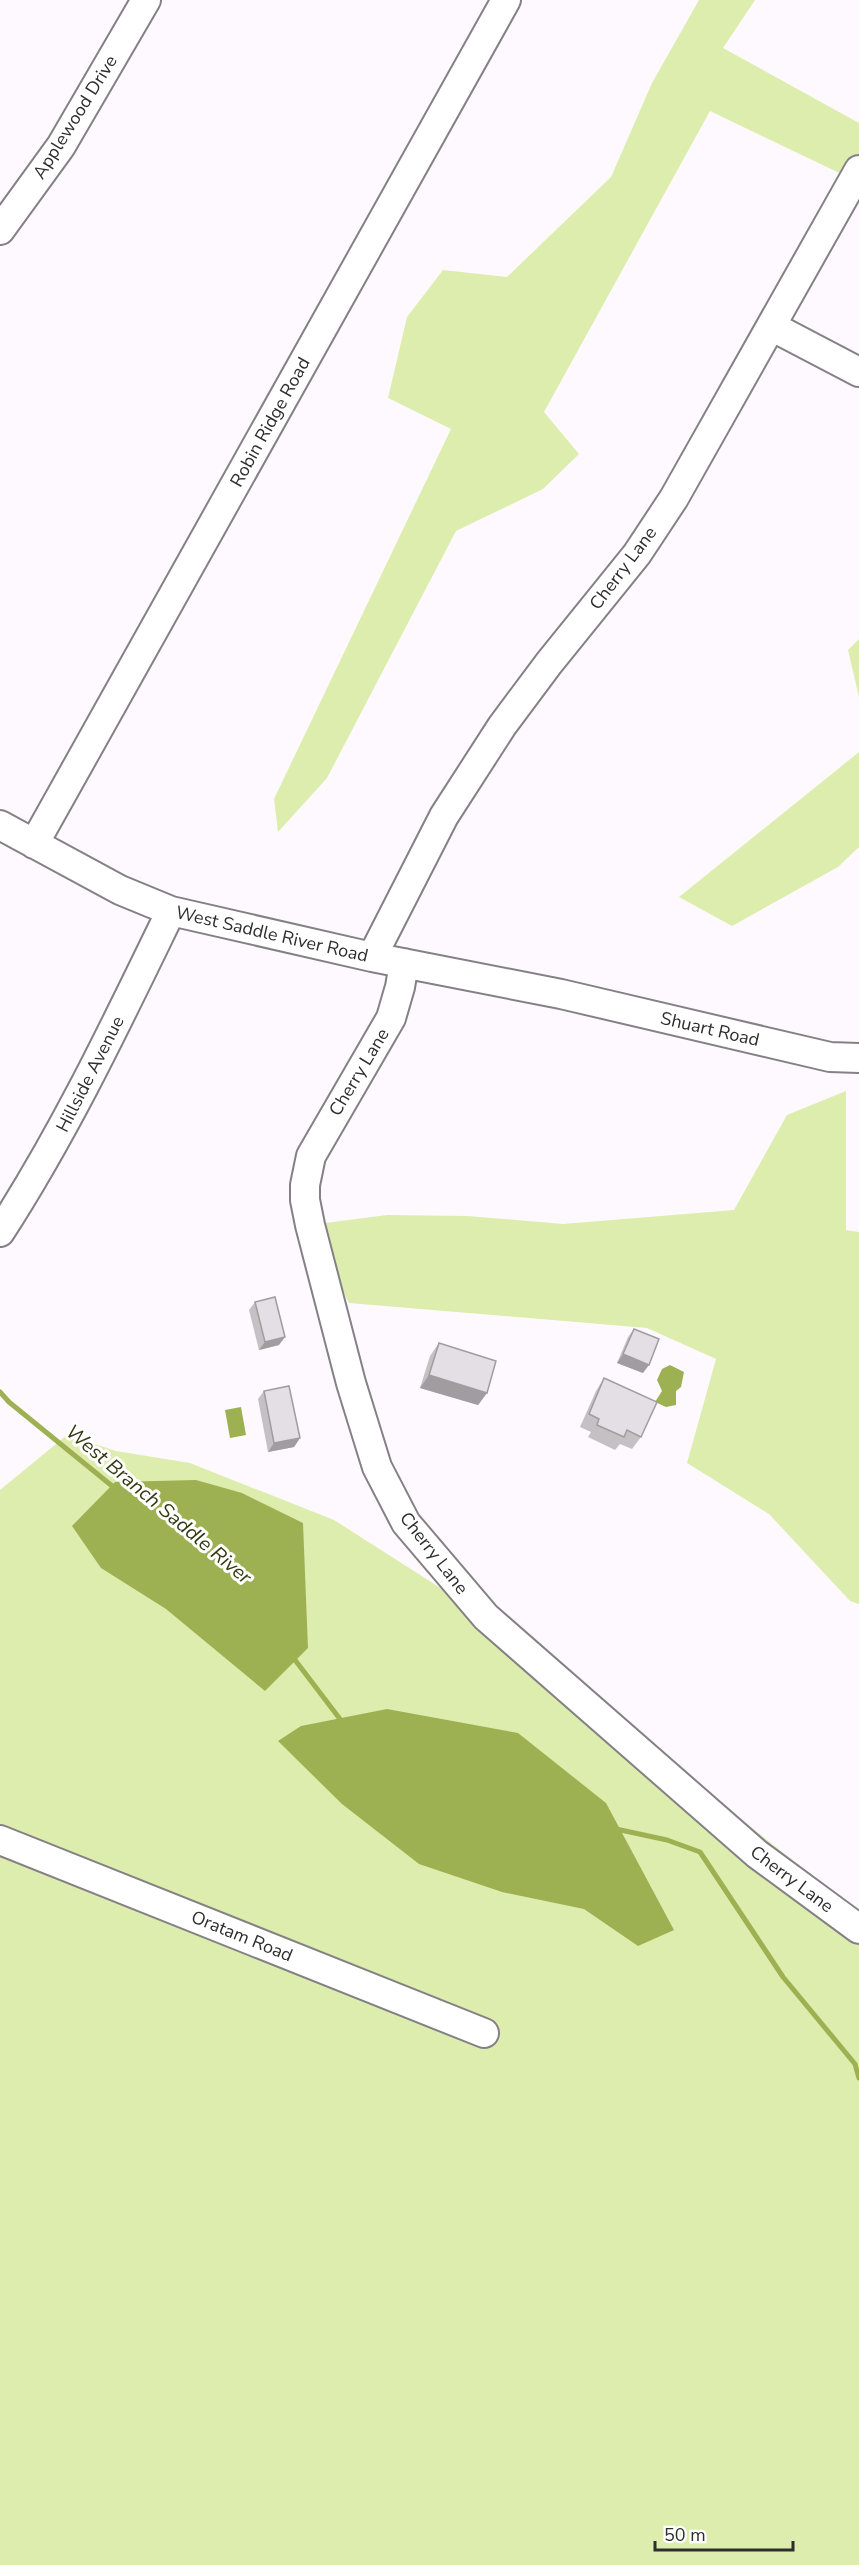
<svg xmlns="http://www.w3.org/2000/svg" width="859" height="2565" font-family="'Nunito Sans',sans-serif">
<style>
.green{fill:#ddedae}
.water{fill:#9db152}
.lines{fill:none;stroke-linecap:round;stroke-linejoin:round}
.stream{stroke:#9db152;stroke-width:5}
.minor-casing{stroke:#858085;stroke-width:32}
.minor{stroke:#fff;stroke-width:28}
.wall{fill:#c4c0c4}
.shaded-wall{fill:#a09ca0}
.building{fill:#e4dfe4;stroke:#a09ca0;stroke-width:1.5}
.labels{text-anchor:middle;stroke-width:6;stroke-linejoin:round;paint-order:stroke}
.street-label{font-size:18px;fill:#2f2e2f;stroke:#fff}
.water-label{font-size:20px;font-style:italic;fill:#333b13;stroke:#fff}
</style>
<rect width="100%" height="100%" fill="#fef9fe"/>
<path class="green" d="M 699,0 L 755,0 L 723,48 L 859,123 L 859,170 L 854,180 L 710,111 L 544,412 L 579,454 L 543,489 L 456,531 L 327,778 L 278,832 L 274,799 L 451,429 L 388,398 L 407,317 L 443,270 L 507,277 L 611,177 L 652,83 Z
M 859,639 L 859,697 L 848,650 Z
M 859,752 L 859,847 L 838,867 L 732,926 L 679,897 Z
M 846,1091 L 846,1230 L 859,1232 L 859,1604 L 850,1601 L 769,1514 L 687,1463 L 716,1359 L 647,1328 L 349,1303 L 310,1225 L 387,1215 L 468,1216 L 563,1224 L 734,1210 L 787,1115 Z
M 67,1435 L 116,1451 L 190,1463 L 334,1520 L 486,1617 L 859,1913 L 859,2565 L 0,2565 L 0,1490 Z"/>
<path class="water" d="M 670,1365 L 684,1372 L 681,1387 L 676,1391 L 676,1405 L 666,1407 L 655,1402 L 662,1391 L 657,1380 L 662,1369 Z
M 241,1407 L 246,1435 L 230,1438 L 225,1410 Z
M 196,1480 L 242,1493 L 303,1523 L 308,1648 L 265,1691 L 166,1609 L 101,1568 L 72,1526 L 115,1482 Z
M 387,1709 L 518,1733 L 606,1803 L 674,1930 L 638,1946 L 584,1909 L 502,1892 L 419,1864 L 342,1804 L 278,1741 L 301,1726 Z"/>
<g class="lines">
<path class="stream" d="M 0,1392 L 9,1402 L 117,1490
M 292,1656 L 343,1723
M 616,1829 L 667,1840 L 700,1852 L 783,1977 L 855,2064 L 859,2078"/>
<defs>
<path id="minor" d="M 0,230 L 61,146 L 146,0
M 771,326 L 859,372
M 0,825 L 120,890 L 171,911 L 372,957 L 561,994 L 830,1057 L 859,1058
M 34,844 L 506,0
M 372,957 L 444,816 L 502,726 L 549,663 L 637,554 L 674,498 L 859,170
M 404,963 L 400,987 L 391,1018 L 311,1156 L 305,1185 L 305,1200 L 310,1225 L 351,1383 L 377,1467 L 406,1523 L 486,1617 L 757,1854 L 859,1929
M 0,1232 C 66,1130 118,1020 171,911
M 0,1840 L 484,2033"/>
</defs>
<use href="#minor" class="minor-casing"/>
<use href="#minor" class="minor"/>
</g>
<path class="wall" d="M 255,1302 L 279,1345 L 259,1350 L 249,1310 Z
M 634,1329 L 643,1373 L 617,1363 L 628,1337 Z
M 439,1343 L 487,1393 L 478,1405 L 420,1388 L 430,1356 Z
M 604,1378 L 641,1437 L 632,1449 L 620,1444 L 615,1450 L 588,1437 L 591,1432 L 580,1427 L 596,1391 Z
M 264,1391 L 300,1438 L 294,1447 L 268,1452 L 258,1399 Z"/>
<path class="shaded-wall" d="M 285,1337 L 279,1345 L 259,1350 L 265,1342 Z
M 623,1354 L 649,1365 L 643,1373 L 617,1363 Z
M 429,1375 L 487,1393 L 478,1405 L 420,1388 Z
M 300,1438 L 294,1447 L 268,1452 L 274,1443 Z"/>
<path class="building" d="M 275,1297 L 285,1337 L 265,1342 L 255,1302 Z
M 634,1329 L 659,1339 L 649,1365 L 623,1354 Z
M 439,1343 L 496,1361 L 487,1393 L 429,1375 Z
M 604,1378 L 657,1402 L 641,1437 L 627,1430 L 624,1437 L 597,1425 L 599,1419 L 589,1414 Z
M 289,1386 L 300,1438 L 274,1443 L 264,1391 Z"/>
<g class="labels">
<g class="street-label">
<text transform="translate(75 117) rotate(-58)" y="6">Applewood Drive</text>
<text transform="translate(270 422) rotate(-61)" y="6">Robin Ridge Road</text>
<text transform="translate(623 568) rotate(-53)" y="6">Cherry Lane</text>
<text transform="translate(272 934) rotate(13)" y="6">West Saddle River Road</text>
<text transform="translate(710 1029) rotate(13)" y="6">Shuart Road</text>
<text transform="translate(359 1072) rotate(-59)" y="6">Cherry Lane</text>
<text transform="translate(90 1074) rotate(-63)" y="6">Hillside Avenue</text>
<text transform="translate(434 1553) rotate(52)" y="6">Cherry Lane</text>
<text transform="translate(792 1879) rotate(37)" y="6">Cherry Lane</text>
<text transform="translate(242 1936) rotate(22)" y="6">Oratam Road</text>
</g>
<g class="water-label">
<text transform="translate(159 1504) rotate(40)" y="7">West Branch Saddle River</text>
</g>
</g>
<path d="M655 2541v9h138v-9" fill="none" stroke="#2f2e2f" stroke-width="3"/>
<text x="664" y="2541" font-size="18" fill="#2f2e2f" stroke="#ffffff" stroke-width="4.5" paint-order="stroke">50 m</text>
</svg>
